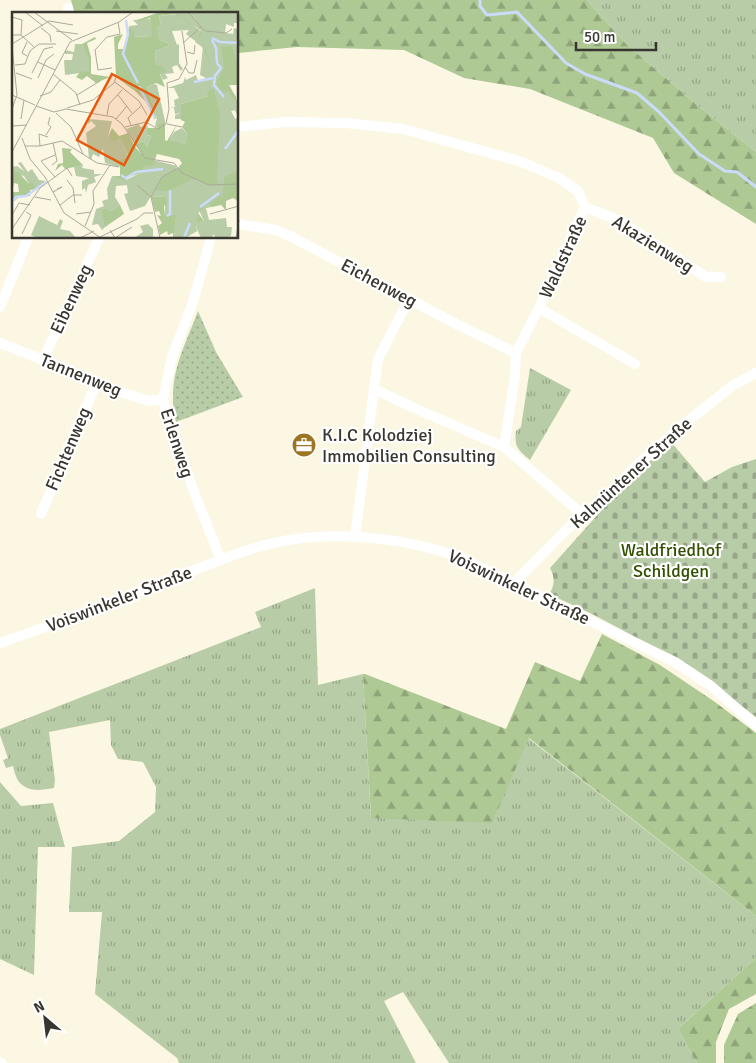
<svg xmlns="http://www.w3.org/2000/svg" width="756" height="1063" font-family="Signika,sans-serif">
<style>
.grass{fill:url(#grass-tufts)}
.forest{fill:url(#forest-firs)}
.cemetery{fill:url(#cemetery-stones)}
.park{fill:url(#park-dots)}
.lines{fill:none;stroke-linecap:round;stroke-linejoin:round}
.stream{stroke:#cadcfa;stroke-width:3}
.minor{stroke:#fff;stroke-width:10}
.labels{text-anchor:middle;stroke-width:4.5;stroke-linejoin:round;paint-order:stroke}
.street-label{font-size:18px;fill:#38362f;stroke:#fff}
.poi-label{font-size:18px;fill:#38362f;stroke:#fff;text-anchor:start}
.park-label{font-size:18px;fill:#325000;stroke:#fff}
.inset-river{fill:none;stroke:#cadcfa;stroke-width:2.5}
.inset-road{fill:none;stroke:#adaa9b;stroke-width:1}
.view{fill:#e8590c;fill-opacity:0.15;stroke:#e8590c;stroke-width:2.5}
.inset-edge{fill:none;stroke:#38362f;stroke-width:2.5}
</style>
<defs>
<pattern id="grass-tufts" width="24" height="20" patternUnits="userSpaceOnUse" patternTransform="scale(1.25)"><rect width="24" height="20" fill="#b9cca8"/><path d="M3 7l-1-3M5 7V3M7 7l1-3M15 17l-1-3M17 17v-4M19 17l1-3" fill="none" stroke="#97a689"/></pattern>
<pattern id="forest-firs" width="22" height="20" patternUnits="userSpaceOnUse" patternTransform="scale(1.25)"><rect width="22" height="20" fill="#aec994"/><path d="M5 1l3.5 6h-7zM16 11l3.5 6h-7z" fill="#8fa479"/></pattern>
<pattern id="cemetery-stones" width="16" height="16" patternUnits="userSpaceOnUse" patternTransform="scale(1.25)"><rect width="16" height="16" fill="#b9cca8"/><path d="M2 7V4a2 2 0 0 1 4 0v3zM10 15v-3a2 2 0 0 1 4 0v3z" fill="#97a689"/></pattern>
<pattern id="park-dots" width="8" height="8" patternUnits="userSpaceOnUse" patternTransform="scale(1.25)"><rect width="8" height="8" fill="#b9cca8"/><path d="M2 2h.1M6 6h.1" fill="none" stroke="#97a689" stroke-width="1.8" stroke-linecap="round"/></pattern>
</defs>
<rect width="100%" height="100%" fill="#fbf7e3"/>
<path class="grass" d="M 587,0 L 756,0 L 756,152 L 697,105 L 626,44 Z
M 530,368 L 571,390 L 530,460 C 518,450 514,447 516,431 L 521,427 Z
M 315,588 L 318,685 L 363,674 L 371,818 L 528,738 L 756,916 L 756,958 L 678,1029 L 697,1063 L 449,1063 L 403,992 L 384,1001 L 416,1063 L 179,1063 L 177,1058 L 95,994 L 102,912 L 69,912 L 72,847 L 119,841 L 155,812 L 156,787 L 143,762 L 118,759 L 111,745 L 110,720 L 49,732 L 55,780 L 54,788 C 41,790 29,793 19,782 C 16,778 14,771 13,766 L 6,768 L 3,760 L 8,758 L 0,735 L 0,729 L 261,627 L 255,612 Z
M 0,782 L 21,806 L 53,803 L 65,847 L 38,847 L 34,975 L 0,959 Z"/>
<path class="forest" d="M 71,0 L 587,0 L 626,44 L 697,105 L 756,152 L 756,224 L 674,173 L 653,138 L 530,89 L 464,78 L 404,50 L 297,47 L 238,53 L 238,14 L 110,14 L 74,11 Z
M 602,634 L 660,665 L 715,702 L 756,733 L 756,916 L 529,738 L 492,823 L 371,818 L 363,674 L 365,674 L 506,729 L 535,662 L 580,681 Z
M 756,958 L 756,994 L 729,1009 L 716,1042 L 716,1063 L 697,1063 L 678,1029 Z
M 756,1003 L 756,1063 L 724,1063 L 724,1045 L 738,1014 Z"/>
<path class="cemetery" d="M 672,443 L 705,482 L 732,467 L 756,459 L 756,717 L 722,691 L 667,654 L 594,615 L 549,594 C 555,586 555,577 550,568 L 609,502 L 644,466 Z"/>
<path class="park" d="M 198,311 L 216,352 L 243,397 L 176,422 C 166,378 183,351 198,311 Z"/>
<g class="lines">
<path class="stream" d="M 480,0 L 480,6 L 487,15 L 517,12 L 566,63 L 585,74 L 637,93 L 659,112 L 699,154 L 725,171 L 737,172 L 756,187"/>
<path class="minor" d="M 68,8 L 69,14
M 238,127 L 284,122 L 346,123 L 403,129 L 519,161 L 559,178 L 578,191 L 585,207 L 539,308 L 516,353 L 515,376 L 504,447 L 582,514
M 585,207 L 620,221 L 706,277 L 721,277
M 238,224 L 276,230 L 290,236 L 458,325 L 516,353
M 211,238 L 193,302 L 172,357 L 163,399 L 172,431 L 196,497 L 221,560
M 0,307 L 28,238
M 539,308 L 635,364
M 0,343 L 43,360 L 96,384 L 149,401 L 163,399
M 43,360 L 99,238
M 374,389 L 414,408 L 504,447
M 41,514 L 96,384
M 355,537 L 378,359 L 409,299
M 514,583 L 582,514 L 594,509 L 636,466 L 678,429 L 732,386 L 756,373
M 0,643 C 60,623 118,599 177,577 C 213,563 250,546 289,540 C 344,531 412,539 464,559 L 675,662 L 711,686 L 756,725
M 0,1062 L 2,1063"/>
</g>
<defs>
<symbol id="office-disc" viewBox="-11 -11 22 22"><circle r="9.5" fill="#9b7521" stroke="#fff"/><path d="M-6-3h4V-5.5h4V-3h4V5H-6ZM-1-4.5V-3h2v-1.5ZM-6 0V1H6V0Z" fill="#fff"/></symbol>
</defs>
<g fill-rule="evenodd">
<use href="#office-disc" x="290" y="431" width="28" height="28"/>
</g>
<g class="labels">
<g class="street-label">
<text transform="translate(653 244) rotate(32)" y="6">Akazienweg</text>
<text transform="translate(563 257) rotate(-65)" y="6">Waldstraße</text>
<text transform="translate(379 283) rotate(28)" y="6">Eichenweg</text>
<text transform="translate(71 299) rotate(-65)" y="6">Eibenweg</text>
<text transform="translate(81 375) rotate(22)" y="6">Tannenweg</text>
<text transform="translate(177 443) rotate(72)" y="6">Erlenweg</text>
<text transform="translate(68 449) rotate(-67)" y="6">Fichtenweg</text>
<text transform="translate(631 473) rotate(-42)" y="6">Kalmüntener Straße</text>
<text transform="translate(519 587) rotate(25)" y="6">Voiswinkeler Straße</text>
<text transform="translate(119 599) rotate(-21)" y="6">Voiswinkeler Straße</text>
</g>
<g class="poi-label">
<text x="322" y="441">K.I.C Kolodziej<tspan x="322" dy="21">Immobilien Consulting</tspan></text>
</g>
<g class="park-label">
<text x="671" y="556">Waldfriedhof<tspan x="671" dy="21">Schildgen</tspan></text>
</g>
</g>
<g transform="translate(12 12)">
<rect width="226" height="226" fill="#fbf7e3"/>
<path d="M 177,0 L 226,0 L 226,11 L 222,11 L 222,15 L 214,12 L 213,21 L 221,22 L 222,16 L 226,17 L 226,31 L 201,26 ZM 167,2 L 191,21 L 186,31 L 174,22 L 177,18 L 160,19 L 165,33 L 167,32 L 167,51 L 171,57 L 169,59 L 165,53 L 160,55 L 162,61 L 153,62 L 156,66 L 151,68 L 144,53 L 143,39 L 157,34 L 156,31 L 148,28 L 143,17 L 149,13 L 147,4 ZM 138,7 L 141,24 L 121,25 L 122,19 L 116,19 L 117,14 L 126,13 L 121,8 ZM 63,32 L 70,32 L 77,46 L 77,60 L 53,63 L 52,48 L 60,48 L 61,42 L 53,42 L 53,38 L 62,40 ZM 191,34 L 205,56 L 199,67 L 201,77 L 196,84 L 169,92 L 170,102 L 169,107 L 163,107 L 163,103 L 169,101 L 163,102 L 162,96 L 158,96 L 163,95 L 162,88 L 167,86 L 162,76 L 155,76 L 171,71 L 173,65 L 174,68 L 184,63 L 186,69 L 194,66 L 188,63 ZM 142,72 L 145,73 L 153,109 L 143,114 L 145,106 L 135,75 ZM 76,107 L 100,109 L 96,125 L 108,125 L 117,146 L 107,155 L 93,151 L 91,137 L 87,145 L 81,142 L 79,148 L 77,146 L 74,121 L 84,114 L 79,109 L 76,112 ZM 170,116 L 175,121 L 173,134 L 158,128 L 162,120 ZM 142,148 L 165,154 L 157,179 L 159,201 L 153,205 L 153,185 L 139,184 L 133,194 L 118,199 L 112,182 L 116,181 L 115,173 L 104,174 L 103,185 L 108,193 L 99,199 L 93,198 L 93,215 L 90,218 L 86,212 L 80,213 L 84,197 L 92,194 L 90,189 L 96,187 L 95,177 L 100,164 L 114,168 L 130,160 L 130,154 ZM 9,150 L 16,160 L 20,157 L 27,168 L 34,169 L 25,176 L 17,172 L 12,164 L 0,161 L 0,155 L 5,154 L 12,159 L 6,151 ZM 197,191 L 200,195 L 194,196 L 197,208 L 214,206 L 215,215 L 220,215 L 219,224 L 214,226 L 203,226 L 202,222 L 199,226 L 189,226 L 183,213 L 192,209 L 187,198 ZM 27,204 L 45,213 L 48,207 L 51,209 L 48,217 L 58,219 L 64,226 L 25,226 L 19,223 ZM 136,212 L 141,217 L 141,226 L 122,226 L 131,220 L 128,214 Z" fill="#b9cca8"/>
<path d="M 148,0 L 176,0 L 192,18 L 226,31 L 226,73 L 217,73 L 224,85 L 226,104 L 223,98 L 219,99 L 227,115 L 226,189 L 221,186 L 214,189 L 214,198 L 209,193 L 200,195 L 196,191 L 186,201 L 192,209 L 183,213 L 185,219 L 173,226 L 161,226 L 161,221 L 156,223 L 155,219 L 148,223 L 146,214 L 150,211 L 145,203 L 149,204 L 147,199 L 143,200 L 139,184 L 153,185 L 155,191 L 152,194 L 153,204 L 158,202 L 157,179 L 144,178 L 151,165 L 166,156 L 170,151 L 167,147 L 145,142 L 141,153 L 131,154 L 131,160 L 114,166 L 114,169 L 100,164 L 108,164 L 108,148 L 117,145 L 108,126 L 103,129 L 96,125 L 100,116 L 107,124 L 116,121 L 124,136 L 131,143 L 123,132 L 132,129 L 135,135 L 139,124 L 134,123 L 135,116 L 146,116 L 143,114 L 153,109 L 153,128 L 155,129 L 165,112 L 158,128 L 173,133 L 175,121 L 170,115 L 173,110 L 169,108 L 169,92 L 196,84 L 195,80 L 201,77 L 199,67 L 205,56 L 199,54 L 186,26 L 189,18 L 163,2 L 147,4 L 149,13 L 144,17 L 148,28 L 156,31 L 157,34 L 143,39 L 144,53 L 150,53 L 153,59 L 148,62 L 153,75 L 144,71 L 135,75 L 145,106 L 142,107 L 136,92 L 123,79 L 104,65 L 102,25 L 111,22 L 106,32 L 106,37 L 111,37 L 116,27 L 115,15 L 116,19 L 118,16 L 122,19 L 122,25 L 140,24 L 138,6 L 128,9 L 125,8 ZM 83,25 L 84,27 L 75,31 L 79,45 L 79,62 L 98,65 L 84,71 L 75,64 L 70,68 L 64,65 L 69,59 L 77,60 L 77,47 L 70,32 ZM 50,136 L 60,137 L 58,140 L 71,153 L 53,157 L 50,153 L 43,159 L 46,152 L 51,151 L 51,147 L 45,148 L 51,147 ZM 6,160 L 17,172 L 19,170 L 25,176 L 35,170 L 26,177 L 18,178 L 18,184 L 7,185 L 0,191 L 0,180 L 7,180 L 6,172 L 2,171 L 0,178 L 0,161 ZM 108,193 L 112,202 L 93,215 L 90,200 L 92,197 L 99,199 Z" fill="#aec994"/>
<path d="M 127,112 L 128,115 L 136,114 L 134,123 L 139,124 L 135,135 L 132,129 L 123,132 L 114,117 Z" fill="#b9cca8"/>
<path d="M 161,0 L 177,0 L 185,9 L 192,10 L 197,19 L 226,27 L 226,55 L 220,34 L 209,35 L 212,55 L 204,72 L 213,82 L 216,79 L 222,88 L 226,88 L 226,105 L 223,98 L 219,99 L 222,107 L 226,106 L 226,159 L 212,165 L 211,182 L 187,198 L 184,207 L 187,212 L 183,214 L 185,219 L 172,226 L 161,226 L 164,203 L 153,205 L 158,201 L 157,179 L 182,166 L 196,173 L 209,174 L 205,169 L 208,102 L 199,67 L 204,57 L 199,54 L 193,37 L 183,30 L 190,22 L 188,17 ZM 71,153 L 70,156 L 82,158 L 82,162 L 91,162 L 82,165 L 84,170 L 76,173 L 74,181 L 73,176 L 70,178 L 70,169 L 77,166 L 64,164 L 62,155 Z" fill="#b9cca8"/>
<path class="inset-river" d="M 114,8 L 116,22 L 111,42 L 126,71M 200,26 L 208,30 L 227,31M 200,28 L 204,36 L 205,51 L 209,56 L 203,64 L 202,73 L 212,85M 182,70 L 201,66M 127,74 L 143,106M 213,137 L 227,118M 109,163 L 114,166 L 124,160 L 151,157M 0,190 L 4,185 L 14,184 L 34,170M 188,195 L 207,181M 155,204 L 158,202 L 158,178M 172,226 L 178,211"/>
<path class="inset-road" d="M 13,0 L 31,14M 22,0 L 60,28M 176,0 L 193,19 L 214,21 L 220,17M 0,5 L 10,8 L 9,23M 29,16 L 38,23 L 39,30M 44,19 L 66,22M 0,23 L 9,23 L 22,35M 171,31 L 189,15M 0,32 L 37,9 L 61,13M 0,35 L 5,83 L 0,97M 175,40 L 182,42 L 183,33M 15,44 L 10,41 L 15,30M 26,50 L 43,58M 3,53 L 13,52 L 18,39 L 27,32 L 44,32M 173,55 L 177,61 L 182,61 L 185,48M 100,56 L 86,58 L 83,38 L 95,25 L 108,22 L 106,10M 4,61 L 20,67M 20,61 L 32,37 L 41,35M 41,62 L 64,81 L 68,93M 26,66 L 34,48 L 42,42M 103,70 L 127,89 L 135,103M 0,83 L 23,93M 65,83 L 88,69M 106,83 L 120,101M 28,84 L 39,80 L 48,68M 24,94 L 42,100 L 54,97 L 101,105 L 110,112 L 133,146 L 162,151 L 170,161 L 197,173 L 227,172M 55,96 L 81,88 L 102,71 L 104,65M 44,101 L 59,115 L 71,142M 95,103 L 97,92 L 110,78M 9,107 L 12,88M 104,107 L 115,94M 155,112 L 170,115M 119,113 L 116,106 L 129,94M 0,114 L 15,113M 113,115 L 134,110 L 146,117 L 154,112 L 157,97 L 155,71 L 167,67 L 175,52 L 170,19M 34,123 L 39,115 L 36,112 L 38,105M 10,126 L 18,147 L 33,165 L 52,201 L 89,226M 13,134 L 28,134 L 50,129 L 85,151 L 107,155M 28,134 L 27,122 L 36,125M 0,140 L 58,30 L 107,10 L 121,0M 40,153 L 45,149 L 41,131M 43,165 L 29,149 L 43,143M 55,168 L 61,176 L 63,191M 125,173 L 139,185M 41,180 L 50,175 L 45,177M 23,185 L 39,188M 48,193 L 61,183 L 70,183M 64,202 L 79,200M 198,202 L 227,194M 0,203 L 7,191 L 18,193M 73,214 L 82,192 L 81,179 L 98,153M 0,217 L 28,176 L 55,156 L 60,164M 98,218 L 103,226 L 120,215M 10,222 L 19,203 L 14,200M 88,225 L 125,207 L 132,201 L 141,201M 68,226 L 82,219M 148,226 L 139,185 L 150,165 L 166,156M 224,226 L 227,208"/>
<path class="view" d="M 100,62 L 147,87 L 112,153 L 65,128 Z"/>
<rect width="226" height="226" class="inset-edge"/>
</g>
<g transform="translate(45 1018) rotate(332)" stroke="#ffffff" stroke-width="4" paint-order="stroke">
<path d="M0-4L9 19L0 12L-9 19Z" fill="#38362f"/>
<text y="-8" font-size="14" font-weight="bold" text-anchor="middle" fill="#38362f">N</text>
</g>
<path d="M576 42v8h80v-8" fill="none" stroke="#38362f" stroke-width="2.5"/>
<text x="584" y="42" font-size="15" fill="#38362f" stroke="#ffffff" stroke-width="4" paint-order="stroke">50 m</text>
</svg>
